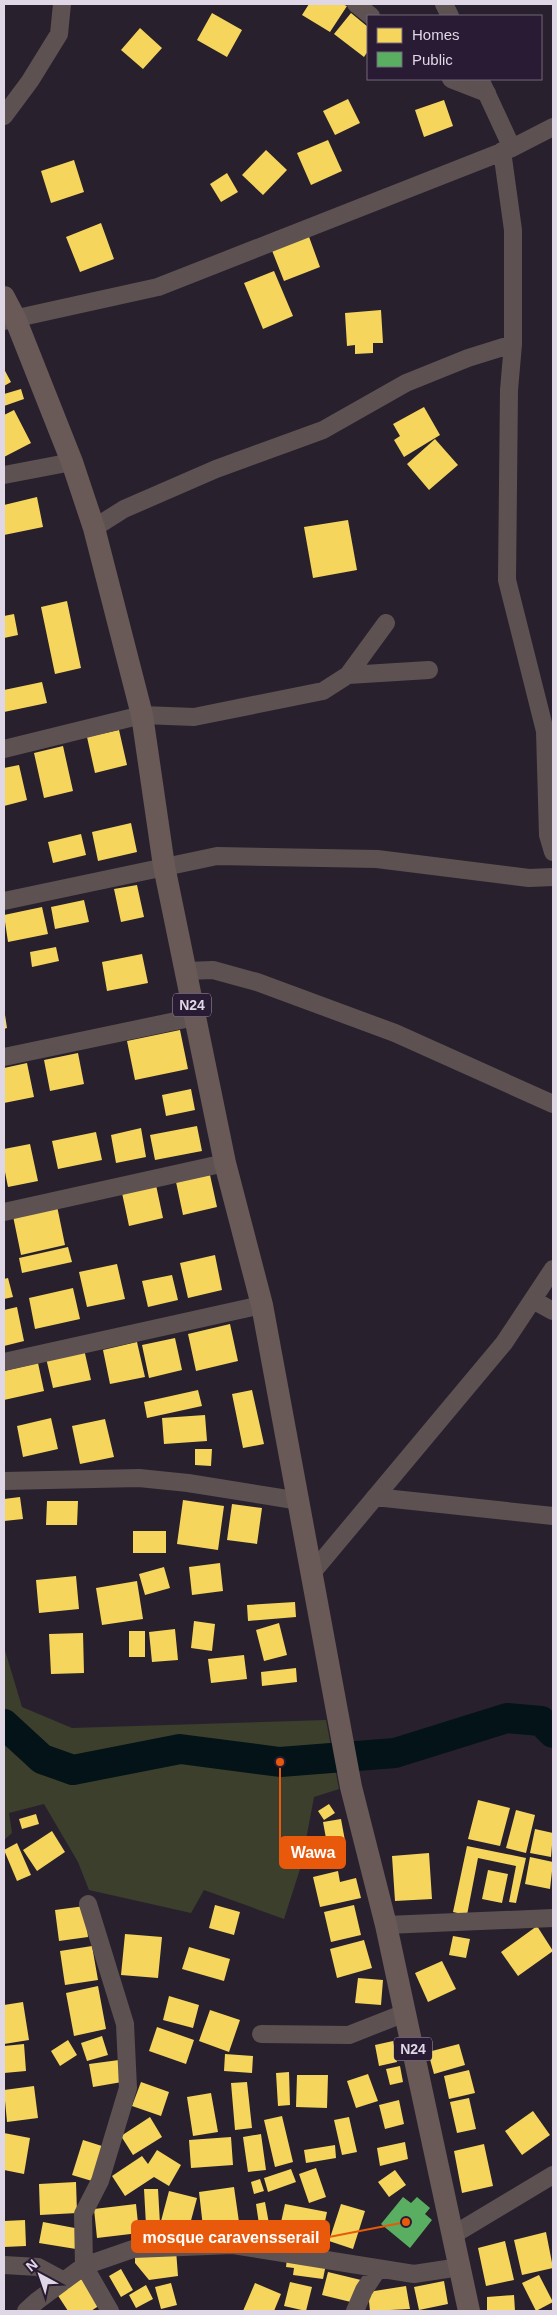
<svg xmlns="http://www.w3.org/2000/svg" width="557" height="2315" font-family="Arial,sans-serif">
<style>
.green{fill:#3c3f2b}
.homes{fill:#f6d55c}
.public{fill:#5aae61}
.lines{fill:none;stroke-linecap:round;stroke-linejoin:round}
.river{stroke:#041318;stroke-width:30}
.minor{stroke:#5d5251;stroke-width:18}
.major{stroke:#695a58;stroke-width:22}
.labels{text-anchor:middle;stroke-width:5;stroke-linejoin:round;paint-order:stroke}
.shield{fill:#291b33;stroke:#a89eb0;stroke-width:1}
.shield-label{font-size:14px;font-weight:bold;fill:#dfd6e6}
.leader{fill:none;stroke:#e8590c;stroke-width:2}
.callout-dot{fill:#e8590c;stroke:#291b33;stroke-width:2}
.callout{fill:#e8590c;stroke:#e8590c;stroke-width:2}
.callout-label{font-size:16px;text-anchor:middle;font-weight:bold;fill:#fff}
</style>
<rect width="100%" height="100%" fill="#28212d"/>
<path class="green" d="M 4,1647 L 22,1707 L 72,1728 L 326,1720 L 339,1789 L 314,1797 L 301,1866 L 284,1919 L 204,1890 L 191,1913 L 89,1890 L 78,1862 L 44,1804 L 9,1813 L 12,1833 L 4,1840 Z"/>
<path class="homes" d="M 309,4 L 342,4 L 347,6 L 330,32 L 302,15 Z
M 212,13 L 242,30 L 227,57 L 197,40 Z
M 351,13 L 368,27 L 368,51 L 364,57 L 334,34 Z
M 140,28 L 162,48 L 143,69 L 121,50 Z
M 348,99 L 360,123 L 335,135 L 323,111 Z
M 444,100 L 453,126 L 424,137 L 415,110 Z
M 328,140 L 342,171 L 311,185 L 297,153 Z
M 266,150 L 287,170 L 263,195 L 242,175 Z
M 74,160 L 84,192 L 51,203 L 41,171 Z
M 227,173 L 238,192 L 221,202 L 210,184 Z
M 101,223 L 114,259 L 80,272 L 66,237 Z
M 308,234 L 320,267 L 284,281 L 271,248 Z
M 274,271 L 293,316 L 263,329 L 244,283 Z
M 381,310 L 383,343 L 373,343 L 373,353 L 355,354 L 355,345 L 347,346 L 345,313 Z
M 4,369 L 11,382 L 4,386 Z
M 21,389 L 24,399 L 4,406 L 4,394 Z
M 424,407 L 440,435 L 404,457 L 394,440 L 400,436 L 393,424 Z
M 14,410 L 31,443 L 4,457 L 4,415 Z
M 435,439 L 458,465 L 429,490 L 407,464 Z
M 37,497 L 43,527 L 4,535 L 4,505 Z
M 348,520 L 357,570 L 313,578 L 304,527 Z
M 67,601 L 81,668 L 55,674 L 41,607 Z
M 14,614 L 18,635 L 4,638 L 4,616 Z
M 42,682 L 47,703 L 4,712 L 4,690 Z
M 119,730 L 127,765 L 95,773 L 87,737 Z
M 63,746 L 73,791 L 44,798 L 34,753 Z
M 19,765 L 27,800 L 4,806 L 4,768 Z
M 131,823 L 137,852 L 98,861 L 92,832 Z
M 81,834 L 86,855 L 53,863 L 48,842 Z
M 137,885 L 144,917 L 121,922 L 114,889 Z
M 84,900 L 89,922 L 55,929 L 51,907 Z
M 42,907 L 48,934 L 8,942 L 4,915 Z
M 56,947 L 59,961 L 32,967 L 30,952 Z
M 142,954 L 148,983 L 107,991 L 102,962 Z
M 5,1015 L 7,1028 L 4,1029 L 4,1016 Z
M 180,1030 L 188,1069 L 135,1080 L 127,1041 Z
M 78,1053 L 84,1084 L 50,1091 L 44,1060 Z
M 27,1063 L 34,1097 L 4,1103 L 4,1068 Z
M 191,1089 L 195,1110 L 166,1116 L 162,1095 Z
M 197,1126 L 202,1151 L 155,1160 L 150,1135 Z
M 141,1128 L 146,1157 L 116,1163 L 111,1135 Z
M 96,1132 L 102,1160 L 58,1169 L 52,1141 Z
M 30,1144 L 38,1181 L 8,1187 L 4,1167 L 4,1149 Z
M 210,1175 L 217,1207 L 183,1215 L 176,1182 Z
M 156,1185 L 163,1218 L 129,1226 L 122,1193 Z
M 57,1206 L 65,1245 L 21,1255 L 13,1216 Z
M 68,1247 L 72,1262 L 22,1273 L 19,1258 Z
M 215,1255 L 222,1290 L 188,1298 L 180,1263 Z
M 117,1264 L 125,1299 L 87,1307 L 79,1272 Z
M 172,1275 L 178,1300 L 148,1307 L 142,1281 Z
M 8,1278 L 13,1297 L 4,1299 L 4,1279 Z
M 73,1288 L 80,1319 L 35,1329 L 29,1298 Z
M 17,1307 L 24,1341 L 4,1346 L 4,1310 Z
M 230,1324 L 238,1361 L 196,1371 L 188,1334 Z
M 175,1338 L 182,1370 L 149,1378 L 142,1345 Z
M 137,1342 L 145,1377 L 110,1384 L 103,1350 Z
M 84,1349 L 91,1380 L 53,1388 L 46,1358 Z
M 38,1363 L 44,1391 L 4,1400 L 4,1371 Z
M 198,1390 L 202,1406 L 147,1418 L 144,1402 Z
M 252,1390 L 264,1444 L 243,1448 L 232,1394 Z
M 205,1415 L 207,1441 L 164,1444 L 162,1418 Z
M 51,1418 L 58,1449 L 23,1457 L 17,1426 Z
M 105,1419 L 114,1457 L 80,1464 L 72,1426 Z
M 195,1449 L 212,1449 L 211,1466 L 195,1465 Z
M 20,1497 L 23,1519 L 4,1521 L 4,1499 Z
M 183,1500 L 224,1506 L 218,1550 L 177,1544 Z
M 47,1501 L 78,1501 L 77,1525 L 46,1525 Z
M 232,1504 L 262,1508 L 257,1544 L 227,1540 Z
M 133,1531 L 166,1531 L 166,1553 L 133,1553 Z
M 220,1563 L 223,1591 L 192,1595 L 189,1567 Z
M 164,1567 L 170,1588 L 145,1595 L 139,1574 Z
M 76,1576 L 79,1609 L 39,1613 L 36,1580 Z
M 137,1581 L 143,1619 L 102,1625 L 96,1588 Z
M 295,1602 L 296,1617 L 248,1621 L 247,1605 Z
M 194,1621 L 215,1624 L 212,1651 L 191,1648 Z
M 279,1623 L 287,1655 L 264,1661 L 256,1630 Z
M 175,1629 L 178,1660 L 152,1662 L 149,1632 Z
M 129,1631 L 145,1631 L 145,1657 L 129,1657 Z
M 83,1633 L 84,1673 L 51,1674 L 49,1634 Z
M 244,1655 L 247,1679 L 211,1683 L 208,1659 Z
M 296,1668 L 297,1682 L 262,1686 L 261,1672 Z
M 478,1800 L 510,1808 L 500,1846 L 468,1839 Z
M 329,1804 L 335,1813 L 324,1820 L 318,1811 Z
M 516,1810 L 535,1815 L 526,1853 L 506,1848 Z
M 36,1814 L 39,1824 L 22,1829 L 19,1819 Z
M 341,1819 L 346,1846 L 328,1849 L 323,1822 Z
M 535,1829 L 553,1833 L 551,1857 L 530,1853 Z
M 52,1831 L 65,1852 L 37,1871 L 23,1850 Z
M 17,1843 L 31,1875 L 17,1881 L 4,1850 Z
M 467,1846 L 526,1858 L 516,1903 L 509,1902 L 516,1866 L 478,1858 L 467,1915 L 453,1912 Z
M 429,1853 L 432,1899 L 395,1901 L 392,1856 Z
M 530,1857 L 553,1862 L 550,1889 L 525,1884 Z
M 488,1870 L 508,1874 L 502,1903 L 482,1899 Z
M 338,1871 L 340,1882 L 356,1878 L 361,1898 L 320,1907 L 313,1877 Z
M 215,1905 L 240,1912 L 234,1935 L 209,1928 Z
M 354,1905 L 361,1935 L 331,1942 L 324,1912 Z
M 85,1906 L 88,1937 L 59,1941 L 55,1910 Z
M 537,1926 L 553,1951 L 518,1976 L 501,1952 Z
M 125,1934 L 162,1937 L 158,1978 L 121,1975 Z
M 453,1936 L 470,1939 L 466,1958 L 449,1955 Z
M 364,1940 L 372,1968 L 337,1978 L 330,1949 Z
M 92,1946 L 98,1980 L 65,1985 L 60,1951 Z
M 189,1947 L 230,1959 L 224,1981 L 182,1969 Z
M 442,1961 L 456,1989 L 428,2002 L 415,1973 Z
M 358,1978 L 383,1980 L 381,2005 L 355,2003 Z
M 98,1986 L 106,2029 L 74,2036 L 66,1993 Z
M 169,1996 L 199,2005 L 193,2028 L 163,2020 Z
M 23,2002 L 29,2040 L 4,2044 L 4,2005 Z
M 210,2010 L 240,2020 L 229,2052 L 199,2041 Z
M 157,2027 L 194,2040 L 186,2064 L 149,2051 Z
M 102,2036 L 108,2055 L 87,2061 L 81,2043 Z
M 68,2040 L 77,2055 L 60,2066 L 51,2051 Z
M 393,2041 L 397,2062 L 379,2066 L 375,2045 Z
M 24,2044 L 26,2071 L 4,2073 L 4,2046 Z
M 459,2044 L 465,2065 L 434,2074 L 428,2052 Z
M 225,2054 L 253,2056 L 252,2073 L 224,2071 Z
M 119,2060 L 122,2082 L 93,2087 L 89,2064 Z
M 400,2066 L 403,2082 L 390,2085 L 386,2069 Z
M 469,2070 L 475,2093 L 449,2099 L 444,2076 Z
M 289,2072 L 290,2105 L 278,2106 L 276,2073 Z
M 368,2074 L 378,2101 L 356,2108 L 347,2081 Z
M 297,2075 L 328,2075 L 327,2108 L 296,2107 Z
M 141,2082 L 169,2092 L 161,2116 L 132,2106 Z
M 247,2082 L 252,2128 L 235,2130 L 231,2083 Z
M 34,2086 L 38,2118 L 7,2122 L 4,2090 Z
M 211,2093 L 218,2132 L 193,2136 L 187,2097 Z
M 469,2098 L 476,2129 L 457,2133 L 450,2102 Z
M 399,2100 L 404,2124 L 385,2129 L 379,2105 Z
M 533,2111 L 550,2135 L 522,2155 L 505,2131 Z
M 282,2116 L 293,2162 L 275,2167 L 264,2120 Z
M 150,2117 L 162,2137 L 133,2155 L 121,2136 Z
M 349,2117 L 357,2152 L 342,2155 L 334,2120 Z
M 4,2133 L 30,2138 L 24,2174 L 4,2170 Z
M 261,2134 L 266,2170 L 248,2172 L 243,2137 Z
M 231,2137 L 233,2165 L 191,2168 L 189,2140 Z
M 83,2140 L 102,2146 L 92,2181 L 72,2175 Z
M 405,2142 L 408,2159 L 380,2166 L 377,2148 Z
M 484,2144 L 493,2186 L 462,2193 L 454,2151 Z
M 335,2145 L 336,2158 L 306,2163 L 304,2150 Z
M 157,2150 L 181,2165 L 169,2186 L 154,2177 L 125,2196 L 112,2176 L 142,2156 L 148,2164 Z
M 316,2168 L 326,2197 L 309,2203 L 299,2174 Z
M 291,2169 L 296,2182 L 268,2192 L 264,2178 Z
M 395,2170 L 406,2185 L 389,2197 L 378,2182 Z
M 260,2179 L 264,2191 L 254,2194 L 251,2182 Z
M 76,2182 L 77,2213 L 40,2215 L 39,2184 Z
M 234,2187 L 239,2222 L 203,2227 L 199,2192 Z
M 144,2189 L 158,2189 L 160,2224 L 146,2225 Z
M 169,2191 L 197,2198 L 189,2228 L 161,2221 Z
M 265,2202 L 270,2229 L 260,2231 L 256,2204 Z
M 136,2204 L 139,2233 L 97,2238 L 94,2209 Z
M 285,2204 L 327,2212 L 320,2245 L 278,2236 Z
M 341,2204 L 365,2211 L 353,2249 L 329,2241 Z
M 25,2220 L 26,2246 L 4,2247 L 4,2221 Z
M 43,2222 L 80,2229 L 76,2249 L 39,2243 Z
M 546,2232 L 553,2268 L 522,2275 L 514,2240 Z
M 505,2241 L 514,2280 L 486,2286 L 478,2248 Z
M 176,2250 L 178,2276 L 149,2280 L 135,2263 L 135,2254 Z
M 287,2258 L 326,2264 L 323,2279 L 293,2275 L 294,2268 L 286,2267 Z
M 121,2269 L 133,2290 L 121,2297 L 109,2276 Z
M 328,2272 L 361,2280 L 355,2303 L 322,2295 Z
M 539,2275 L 553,2302 L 536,2311 L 522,2283 Z
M 83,2278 L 100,2305 L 91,2311 L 68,2311 L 57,2294 Z
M 444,2281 L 448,2304 L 419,2310 L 414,2287 Z
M 290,2282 L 312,2287 L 306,2311 L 284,2306 Z
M 171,2283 L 177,2305 L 161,2309 L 155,2287 Z
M 255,2283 L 281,2294 L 274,2311 L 243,2311 Z
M 146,2285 L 153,2299 L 136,2308 L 129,2295 Z
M 406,2286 L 410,2309 L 370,2311 L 368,2292 Z
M 514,2295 L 515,2311 L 487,2311 L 487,2297 Z"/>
<path class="public" d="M 403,2197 L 411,2203 L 417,2197 L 430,2208 L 425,2214 L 432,2220 L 410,2248 L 381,2224 Z"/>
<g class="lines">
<path class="river" d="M 4,1724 L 42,1759 L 73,1770 L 180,1749 L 280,1762 L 395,1753 L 507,1718 L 541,1721 L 553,1733"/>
<path class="minor" d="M 356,4 L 371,16
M 444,4 L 450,16
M 451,79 L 487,93
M 480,79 L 512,148
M 4,116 L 30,81 L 59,34 L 62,4
M 502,151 L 513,230 L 513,344 L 509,390 L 507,580 L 545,731 L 548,835 L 553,852
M 4,321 L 158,287 L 512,148 L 553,127
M 4,475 L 72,462
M 94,528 L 124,509 L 216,469 L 323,430 L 406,383 L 468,358 L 513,344
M 348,675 L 429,670
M 4,749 L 142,715 L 194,717 L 323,691 L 348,675 L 386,623
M 4,901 L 217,856 L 377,859 L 529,878 L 553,877
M 185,971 L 213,970 L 257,982 L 395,1033 L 553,1104
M 4,1057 L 195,1017
M 4,1212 L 225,1163
M 533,1300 L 553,1311
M 4,1362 L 262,1305
M 4,1481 L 139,1478 L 188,1483 L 300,1501
M 375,1497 L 553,1516
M 311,1574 L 504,1343 L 553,1269
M 88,1904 L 125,2024 L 128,2088 L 100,2181 L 83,2214 L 84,2266 L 110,2311
M 386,1925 L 553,1918
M 261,2034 L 349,2035 L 405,2013
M 453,2235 L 553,2175
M 4,2265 L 38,2267 L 64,2281
M 26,2311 L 37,2301 L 84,2266 L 133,2249 L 233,2245 L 414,2274 L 460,2267
M 355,2311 L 364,2290 L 378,2269"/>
<path class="major" d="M 4,297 L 15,318 L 72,462 L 94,528 L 142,715 L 164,866 L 225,1163 L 262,1305 L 351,1787 L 386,1925 L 469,2311"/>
</g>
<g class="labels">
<g class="shield">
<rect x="173" y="993.5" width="38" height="23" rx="4"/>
<rect x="394" y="2037.5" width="38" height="23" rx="4"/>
</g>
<g class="shield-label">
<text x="192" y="1010">N24</text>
<text x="413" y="2054">N24</text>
</g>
</g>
<path class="leader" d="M280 1762L280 1852M406 2222L329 2237"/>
<g class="callout-dot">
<circle cx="280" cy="1762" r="5"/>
<circle cx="406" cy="2222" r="5"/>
</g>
<g class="callout">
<rect x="280" y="1837" width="65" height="31" rx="5"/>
<rect x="132" y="2221" width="197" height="31" rx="5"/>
</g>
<g class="callout-label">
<text x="313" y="1858">Wawa</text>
<text x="231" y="2243">mosque caravensserail</text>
</g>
<rect width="557" height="2315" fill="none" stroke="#dfd6e6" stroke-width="10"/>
<rect x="367" y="15" width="175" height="65" fill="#291b33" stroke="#72667b"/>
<rect x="377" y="28" width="25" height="15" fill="#f6d55c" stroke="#72667b"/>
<text x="412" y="40" font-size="15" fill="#dfd6e6">Homes</text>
<rect x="377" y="52" width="25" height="15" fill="#5aae61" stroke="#72667b"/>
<text x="412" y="65" font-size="15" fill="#dfd6e6">Public</text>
<g transform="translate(40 2275) rotate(320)" stroke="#291b33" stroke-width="4" paint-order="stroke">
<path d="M0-4L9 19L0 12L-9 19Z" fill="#dfd6e6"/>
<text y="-8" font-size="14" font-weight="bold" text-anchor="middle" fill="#dfd6e6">N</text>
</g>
</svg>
